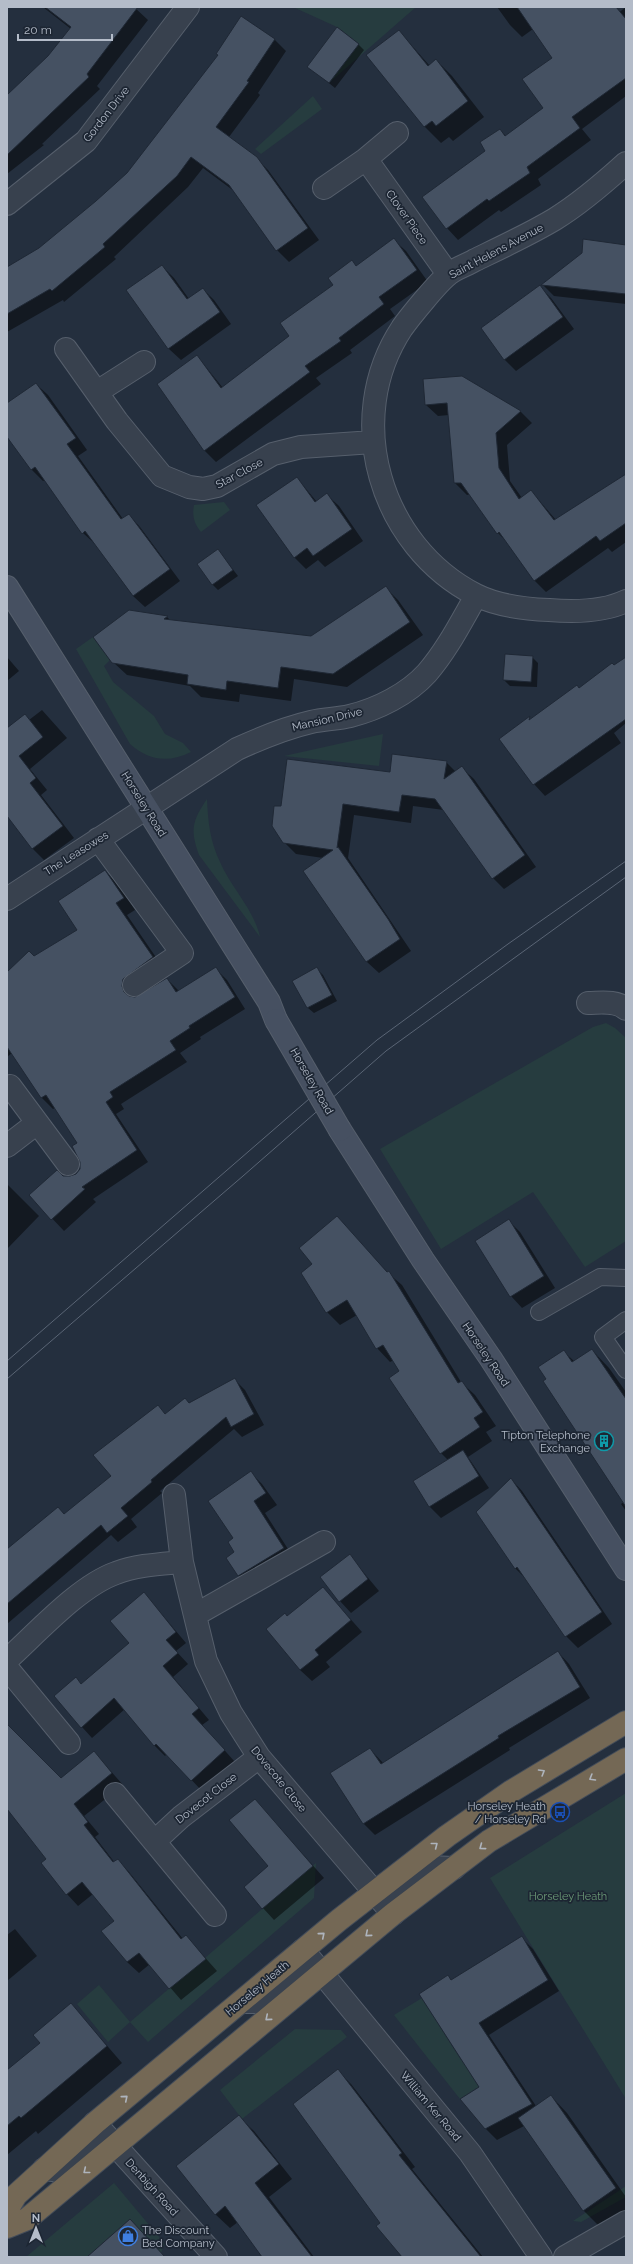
<svg xmlns="http://www.w3.org/2000/svg" width="633" height="2264" font-family="Raleway,sans-serif">
<style>
.green{fill:#263c3f}
.shadow{fill:#0007}
.building{fill:#455162;stroke:#1f2835}
.lines{fill:none;stroke-linecap:round;stroke-linejoin:round}
.lane-casing{stroke:#565f6c;stroke-width:18}
.street-casing{stroke:#565f6c;stroke-width:24}
.secondary-casing{stroke:#565f6c;stroke-width:24}
.highway-casing{stroke:#434c59;stroke-width:24}
.lane{stroke:#38414e;stroke-width:16}
.street{stroke:#38414e;stroke-width:22}
.secondary{stroke:#465061;stroke-width:22}
.highway{stroke:#746855;stroke-width:22}
.tram{stroke:#5a6575;stroke-width:1}
.secondary-bridge-casing{stroke:#565f6c;stroke-width:24;stroke-linecap:butt}
.secondary-bridge{stroke:#465061;stroke-width:22}
.oneway{stroke:#aeb4bd}
.labels{text-anchor:middle;stroke-width:3.5;stroke-linejoin:round;paint-order:stroke}
.street-label{font-size:11px;fill:#b4bcc9;stroke:#1d2633}
.poi-label{font-size:11px;fill:#b4bcc9;stroke:#1d2633;text-anchor:end}
.park-label{font-size:11px;fill:#6b9a76;stroke:#1d2633}
</style>
<rect width="100%" height="100%" fill="#242f3e"/>
<path class="green" d="M 293,7 L 416,7 L 329,83 L 359,44 L 337,27 Z
M 313,96 L 322,109 L 261,154 L 255,149 Z
M 224,502 L 230,510 L 201,532 C 194,523 192,516 194,505 Z
M 93,637 L 110,660 L 104,666 L 113,682 L 154,716 L 165,734 L 183,743 L 191,752 C 169,763 149,761 130,744 L 76,649 Z
M 383,734 L 379,766 L 284,756 Z
M 207,799 C 208,822 210,841 220,862 C 231,888 254,909 260,937 L 199,855 C 190,830 192,821 207,799 Z
M 606,1023 L 615,1028 L 626,1038 L 626,1241 L 585,1267 L 533,1192 L 441,1249 L 380,1149 L 593,1027 Z
M 626,1793 L 626,2099 L 490,1878 Z
M 316,1863 L 314,1898 L 148,2042 L 130,2022 L 108,2042 L 77,2004 L 99,1985 L 130,2022 Z
M 422,1998 L 461,2060 L 508,2068 L 460,2099 L 394,2015 Z
M 295,2029 L 341,2030 L 347,2037 L 242,2119 L 220,2090 Z
M 114,2183 L 165,2244 L 161,2253 L 130,2219 L 87,2257 L 26,2257 Z
M 626,2186 L 626,2197 L 581,2222 L 573,2221 Z"/>
<path class="shadow" d="M 43,7 L 134,7 L 148,20 L 97,86 L 100,89 L 42,144 L 44,145 L 7,174 L 7,97 L 49,57 L 71,29 Z
M 497,7 L 565,7 L 587,37 L 626,7 L 626,96 L 582,129 L 591,140 L 538,179 L 541,185 L 501,212 L 499,210 L 458,240 L 447,228 L 500,130 L 506,136 L 545,108 L 553,58 L 533,29 L 522,37 L 510,25 Z
M 242,17 L 275,40 L 286,51 L 258,93 L 260,95 L 229,137 L 256,158 L 268,170 L 319,240 L 289,262 L 277,250 L 234,191 L 203,168 L 188,187 L 114,257 L 116,259 L 64,302 L 63,300 L 7,332 L 7,268 L 40,249 L 97,202 L 128,173 L 219,55 Z
M 399,31 L 429,65 L 436,60 L 452,76 L 484,117 L 453,141 L 449,137 L 441,143 L 425,127 L 368,55 Z
M 358,44 L 364,50 L 335,88 L 309,67 Z
M 394,240 L 406,251 L 428,282 L 390,309 L 395,316 L 350,350 L 352,353 L 316,378 L 321,384 L 216,462 L 204,450 L 197,356 L 223,388 L 291,336 L 356,267 Z
M 626,246 L 626,304 L 554,296 L 543,285 Z
M 162,266 L 174,278 L 189,299 L 203,289 L 214,300 L 231,324 L 181,360 L 169,349 L 127,290 Z
M 539,286 L 551,298 L 574,329 L 516,371 L 504,359 Z
M 462,377 L 521,412 L 532,423 L 507,445 L 510,481 L 522,498 L 531,491 L 556,520 L 626,475 L 626,542 L 612,552 L 608,548 L 546,592 L 534,580 L 510,545 L 498,533 L 471,494 L 467,495 L 455,483 L 449,415 L 438,416 L 426,405 Z
M 36,384 L 48,395 L 87,450 L 78,456 L 123,519 L 129,515 L 140,527 L 180,581 L 145,607 L 133,596 L 95,544 L 83,533 L 45,480 L 43,481 L 32,470 L 7,435 L 7,404 Z
M 297,478 L 317,502 L 327,495 L 339,506 L 363,541 L 325,567 L 318,560 L 306,569 L 294,557 Z
M 218,550 L 238,576 L 218,590 L 212,584 Z
M 385,587 L 398,600 L 423,635 L 347,687 L 294,679 L 291,701 L 240,694 L 239,702 L 201,697 L 190,686 L 127,675 L 113,662 L 129,611 L 167,617 L 171,621 L 311,637 Z
M 7,657 L 19,671 L 7,681 Z
M 532,657 L 538,663 L 537,687 L 510,686 L 504,680 Z
M 626,658 L 626,723 L 614,733 L 621,743 L 545,796 L 534,784 L 501,739 L 529,718 L 531,720 Z
M 42,710 L 67,738 L 30,769 L 47,790 L 41,795 L 74,838 L 44,860 L 33,849 L 7,814 L 7,730 L 29,720 Z
M 446,762 L 456,772 L 462,768 L 474,779 L 536,867 L 504,889 L 493,878 L 444,810 L 413,806 L 411,823 L 354,815 L 348,858 L 411,951 L 379,973 L 367,962 L 304,871 L 323,858 L 296,854 L 284,842 L 281,808 L 391,773 Z
M 105,871 L 117,883 L 135,910 L 127,915 L 164,969 L 134,991 L 133,998 L 167,979 L 179,991 L 216,969 L 227,980 L 245,1009 L 200,1037 L 201,1039 L 180,1053 L 187,1062 L 121,1104 L 124,1109 L 116,1114 L 148,1162 L 93,1199 L 96,1202 L 64,1231 L 30,1195 L 63,1177 L 70,1177 L 76,1175 L 81,1169 L 81,1162 L 78,1143 L 55,1108 L 53,1109 L 41,1097 L 12,1053 L 7,1057 L 7,973 L 78,930 Z
M 317,969 L 323,975 L 337,1001 L 314,1013 L 308,1008 Z
M 7,1184 L 39,1216 L 7,1249 Z
M 337,1217 L 388,1273 L 402,1285 L 461,1382 L 475,1395 L 496,1426 L 486,1432 L 492,1441 L 468,1457 L 489,1488 L 441,1518 L 429,1506 L 448,1460 L 441,1453 L 400,1371 L 394,1360 L 390,1362 L 377,1348 L 357,1315 L 340,1325 L 327,1312 L 313,1264 Z
M 508,1220 L 520,1232 L 555,1288 L 522,1308 L 511,1296 Z
M 592,1350 L 609,1368 L 626,1392 L 626,1511 L 621,1504 L 624,1502 L 547,1379 L 563,1351 L 574,1361 Z
M 234,1379 L 245,1390 L 264,1425 L 242,1437 L 234,1429 L 160,1491 L 162,1493 L 131,1519 L 137,1527 L 118,1542 L 111,1535 L 7,1624 L 7,1551 L 64,1515 L 113,1476 L 95,1455 L 157,1406 L 166,1415 Z
M 251,1473 L 262,1484 L 277,1505 L 265,1513 L 295,1560 L 250,1587 L 239,1576 L 227,1558 L 236,1552 L 235,1539 Z
M 511,1479 L 522,1491 L 612,1624 L 578,1648 L 566,1636 L 527,1580 L 515,1568 Z
M 350,1556 L 379,1591 L 351,1613 L 340,1601 Z
M 323,1588 L 362,1632 L 326,1662 L 330,1667 L 312,1681 L 300,1670 L 287,1617 Z
M 144,1593 L 186,1643 L 176,1651 L 188,1664 L 173,1677 L 209,1720 L 202,1725 L 235,1762 L 202,1791 L 167,1754 L 165,1756 L 154,1745 L 125,1709 L 92,1738 L 82,1727 L 76,1679 L 82,1685 L 131,1643 Z
M 558,1652 L 569,1664 L 590,1698 L 509,1748 L 510,1750 L 375,1835 L 363,1823 L 370,1749 L 384,1764 Z
M 7,1726 L 60,1780 L 94,1752 L 123,1785 L 84,1816 L 99,1834 L 95,1837 L 115,1863 L 118,1860 L 129,1872 L 183,1939 L 186,1936 L 217,1971 L 181,2000 L 150,1964 L 139,1973 L 127,1962 L 115,1921 L 93,1894 L 78,1906 L 67,1894 L 47,1859 L 7,1794 Z
M 255,1800 L 324,1878 L 274,1920 L 263,1908 L 269,1866 Z
M 15,1929 L 37,1956 L 7,1981 L 7,1935 Z
M 521,1937 L 533,1949 L 559,1991 L 489,2035 L 536,2106 L 551,2096 L 567,2113 L 626,2197 L 626,2209 L 600,2227 L 584,2211 L 524,2126 L 497,2140 L 485,2128 L 480,2087 L 448,1977 L 452,1980 Z
M 71,2004 L 122,2063 L 38,2134 L 36,2131 L 7,2155 L 7,2072 L 41,2043 Z
M 338,2071 L 351,2084 L 415,2167 L 412,2169 L 483,2257 L 402,2257 L 381,2223 Z
M 239,2117 L 254,2131 L 292,2179 L 269,2197 L 314,2257 L 263,2257 L 238,2222 L 230,2228 L 215,2214 Z"/>
<path class="building" d="M 45,7 L 138,7 L 87,74 L 89,77 L 7,155 L 7,95 L 48,56 L 71,27 Z
M 517,7 L 616,7 L 626,19 L 626,78 L 572,117 L 580,128 L 527,167 L 530,173 L 489,201 L 487,199 L 446,229 L 422,197 L 485,151 L 480,142 L 500,129 L 505,136 L 543,108 L 522,79 L 552,58 Z
M 241,16 L 275,39 L 247,81 L 249,82 L 216,127 L 257,157 L 308,228 L 276,251 L 229,185 L 191,157 L 177,176 L 103,244 L 105,247 L 52,291 L 50,289 L 7,314 L 7,267 L 39,248 L 96,201 L 127,173 L 218,55 L 216,54 Z
M 337,27 L 359,44 L 329,83 L 307,67 Z
M 399,30 L 428,66 L 436,59 L 468,101 L 436,126 L 432,121 L 424,127 L 366,55 Z
M 394,238 L 417,270 L 379,297 L 384,304 L 339,338 L 341,341 L 305,366 L 310,372 L 204,451 L 157,384 L 197,355 L 221,388 L 289,336 L 280,323 L 333,285 L 328,278 L 352,260 L 356,266 Z
M 583,239 L 626,245 L 626,294 L 541,285 L 582,253 Z
M 162,265 L 187,299 L 203,288 L 220,312 L 168,349 L 126,290 Z
M 540,285 L 563,317 L 504,360 L 481,328 Z
M 462,376 L 521,411 L 496,433 L 499,468 L 519,499 L 531,490 L 554,520 L 626,474 L 626,523 L 600,541 L 596,536 L 534,581 L 499,532 L 497,534 L 461,483 L 454,483 L 447,403 L 425,405 L 423,379 Z
M 36,383 L 76,438 L 67,444 L 121,519 L 129,514 L 170,569 L 133,596 L 85,531 L 82,534 L 35,467 L 31,470 L 7,437 L 7,403 Z
M 297,477 L 315,502 L 327,493 L 352,529 L 313,556 L 307,548 L 294,558 L 256,505 Z
M 218,549 L 233,570 L 212,585 L 197,564 Z
M 386,586 L 410,622 L 333,674 L 281,667 L 278,688 L 227,681 L 226,690 L 187,684 L 188,675 L 112,663 L 93,637 L 129,610 L 168,616 L 164,619 L 311,636 Z
M 505,654 L 533,656 L 531,682 L 503,680 Z
M 626,657 L 626,719 L 533,785 L 499,739 L 530,716 L 529,720 L 577,685 L 579,688 L 612,663 L 614,665 Z
M 25,714 L 43,737 L 19,756 L 36,778 L 30,783 L 63,826 L 32,849 L 7,816 L 7,728 Z
M 392,754 L 447,761 L 444,779 L 462,766 L 525,855 L 492,879 L 435,799 L 402,795 L 399,812 L 343,804 L 337,848 L 338,847 L 388,919 L 400,939 L 366,962 L 303,871 L 333,850 L 283,843 L 272,826 L 274,806 L 281,806 L 287,759 L 390,772 Z
M 105,870 L 124,898 L 116,903 L 153,957 L 123,979 L 122,986 L 124,992 L 129,996 L 135,997 L 167,978 L 176,992 L 216,967 L 235,997 L 189,1026 L 190,1028 L 170,1041 L 176,1050 L 110,1092 L 113,1097 L 106,1102 L 137,1150 L 82,1187 L 85,1189 L 51,1220 L 29,1195 L 57,1170 L 63,1176 L 70,1176 L 76,1174 L 80,1169 L 80,1162 L 72,1146 L 77,1143 L 46,1095 L 41,1098 L 7,1047 L 7,972 L 29,951 L 34,956 L 77,930 L 58,901 Z
M 317,967 L 332,995 L 307,1008 L 292,981 Z
M 337,1216 L 387,1272 L 389,1271 L 458,1383 L 462,1381 L 483,1412 L 474,1418 L 480,1427 L 440,1454 L 389,1378 L 399,1371 L 383,1345 L 376,1349 L 347,1300 L 326,1313 L 301,1273 L 312,1264 L 299,1248 Z
M 509,1219 L 544,1276 L 510,1297 L 475,1241 Z
M 592,1349 L 626,1399 L 626,1507 L 543,1381 L 546,1379 L 538,1367 L 564,1350 L 572,1362 Z
M 235,1378 L 254,1414 L 231,1427 L 226,1417 L 151,1480 L 152,1482 L 121,1508 L 128,1516 L 107,1533 L 101,1525 L 7,1604 L 7,1549 L 58,1507 L 64,1514 L 111,1476 L 93,1455 L 158,1405 L 165,1414 L 185,1398 L 189,1403 Z
M 463,1450 L 479,1476 L 429,1507 L 413,1481 Z
M 251,1471 L 266,1493 L 254,1501 L 284,1548 L 238,1576 L 226,1558 L 234,1552 L 228,1542 L 233,1538 L 208,1501 Z
M 511,1478 L 602,1612 L 565,1637 L 517,1567 L 515,1569 L 476,1512 Z
M 350,1554 L 368,1579 L 339,1602 L 320,1577 Z
M 323,1587 L 351,1620 L 315,1650 L 319,1655 L 300,1670 L 266,1629 L 285,1613 L 287,1616 Z
M 144,1592 L 176,1632 L 166,1640 L 178,1653 L 163,1666 L 199,1708 L 192,1714 L 225,1750 L 191,1781 L 156,1744 L 154,1746 L 114,1698 L 81,1728 L 54,1696 L 76,1677 L 81,1684 L 129,1643 L 110,1621 Z
M 558,1651 L 580,1687 L 498,1736 L 499,1738 L 363,1824 L 330,1773 L 370,1748 L 381,1764 Z
M 7,1724 L 61,1778 L 94,1751 L 112,1773 L 74,1804 L 88,1822 L 84,1825 L 113,1862 L 118,1859 L 181,1939 L 186,1935 L 206,1959 L 169,1989 L 139,1953 L 127,1962 L 101,1931 L 114,1921 L 82,1882 L 66,1895 L 41,1863 L 46,1859 L 7,1809 Z
M 255,1799 L 313,1866 L 262,1909 L 244,1887 L 268,1866 L 229,1820 Z
M 522,1936 L 548,1980 L 479,2023 L 532,2104 L 485,2129 L 460,2099 L 479,2087 L 419,1994 L 448,1975 L 451,1980 Z
M 71,2003 L 107,2046 L 21,2118 L 19,2116 L 7,2126 L 7,2070 L 40,2043 L 33,2035 Z
M 338,2069 L 402,2153 L 399,2155 L 481,2257 L 402,2257 L 376,2226 L 380,2223 L 293,2104 Z
M 551,2095 L 616,2188 L 583,2211 L 518,2118 Z
M 239,2115 L 279,2164 L 255,2183 L 312,2257 L 262,2257 L 225,2206 L 215,2215 L 176,2166 Z
M 130,2219 L 165,2257 L 87,2257 Z"/>
<g class="lines">
<defs>
<path id="lane" d="M 539,1312 L 600,1277 L 626,1278
M 626,1320 L 603,1337 L 626,1370"/>
<path id="street" d="M 397,133 L 366,159 L 448,274
M 626,163 C 604,183 581,203 555,219 C 530,234 502,247 475,260 C 467,265 456,268 449,274 C 439,281 409,318 402,328 C 342,419 380,546 476,595 C 498,606 524,609 549,610 C 573,612 603,612 626,601
M 324,188 L 366,159
M 7,204 L 86,141 L 188,7
M 66,349 L 117,421 L 162,476 L 189,487 L 203,489 L 217,486 L 273,454 L 301,447 L 373,442
M 97,392 L 144,362
M 98,839 L 182,953 L 134,985
M 7,899 L 237,749 C 261,738 285,728 311,722 C 324,719 338,719 350,716 C 378,709 408,694 427,673 C 447,650 461,622 476,596
M 588,1003 C 600,1003 616,1000 626,1009
M 10,1086 L 68,1164
M 7,1146 L 37,1123
M 174,1495 L 182,1562 L 206,1661 L 231,1713 L 259,1757 L 393,1914
M 195,1615 L 324,1542
M 7,1660 C 37,1633 79,1586 116,1573 C 137,1565 161,1564 182,1562
M 7,1668 L 69,1743
M 115,1794 L 215,1915
M 155,1841 L 181,1817 L 259,1757
M 384,1903 L 427,1867 L 454,1868
M 303,1950 L 470,2153 L 541,2257
M 241,2002 L 261,2002 L 312,1962
M 95,2123 L 216,2257
M 44,2169 L 62,2171 L 104,2134
M 565,2257 L 626,2222"/>
<path id="secondary" d="M 7,587 L 269,1002 L 276,1020
M 340,1130 L 423,1260 L 491,1359 L 626,1569"/>
<path id="highway" d="M 7,2210 L 16,2195 L 95,2123 L 339,1920 L 447,1836 L 510,1792 L 626,1722
M 7,2227 L 27,2219 L 393,1914 L 489,1841 L 626,1759"/>
</defs>
<use href="#lane" class="lane-casing"/>
<use href="#street" class="street-casing"/>
<use href="#secondary" class="secondary-casing"/>
<use href="#highway" class="highway-casing"/>
<use href="#lane" class="lane"/>
<use href="#street" class="street"/>
<use href="#secondary" class="secondary"/>
<use href="#highway" class="highway"/>
<path class="tram" d="M 7,1361 L 377,1040 L 508,944 L 626,861
M 7,1379 L 243,1176 L 386,1051 L 626,877"/>
<defs>
<path id="secondary-bridge" d="M 276,1020 L 340,1130"/>
</defs>
<use href="#secondary-bridge" class="secondary-bridge-casing"/>
<use href="#secondary-bridge" class="secondary-bridge"/>
</g>
<defs><path id="oneway-chevron" d="M-2-3.5L2.5 0L-2 3.5" fill="none" stroke-width="1.6" stroke-linecap="round" stroke-linejoin="round"/></defs>
<g class="oneway">
<use href="#oneway-chevron" transform="translate(542 1772) rotate(-31)"/>
<use href="#oneway-chevron" transform="translate(592 1778) rotate(149)"/>
<use href="#oneway-chevron" transform="translate(435 1845) rotate(-38)"/>
<use href="#oneway-chevron" transform="translate(482 1847) rotate(143)"/>
<use href="#oneway-chevron" transform="translate(368 1934) rotate(140)"/>
<use href="#oneway-chevron" transform="translate(322 1935) rotate(-40)"/>
<use href="#oneway-chevron" transform="translate(268 2018) rotate(140)"/>
<use href="#oneway-chevron" transform="translate(125 2098) rotate(-40)"/>
<use href="#oneway-chevron" transform="translate(86 2171) rotate(141)"/>
</g>
<defs>
<symbol id="building-ring" viewBox="-11 -11 22 22"><circle r="9.5" fill="#1d2633" stroke="#0f9aa8" stroke-width="1.5"/><path d="M-4-6H4V6H1V3H-1V6H-4ZM-2.5-4.3h1.7v1.8h-1.7ZM.8-4.3h1.7v1.8H.8ZM-2.5-1h1.7V.8h-1.7ZM.8-1h1.7V.8H.8Z" fill="#0f9aa8"/></symbol>
<symbol id="bus-ring" viewBox="-11 -11 22 22"><circle r="9.5" fill="#1d2633" stroke="#1a4fb4" stroke-width="1.5"/><path d="M-5-6H5V4H4V6H2V4H-2V6H-4V4H-5ZM-3.5-4V0h7V-4ZM-3.5 1.2v1.5H-2V1.2ZM2 1.2v1.5H3.5V1.2Z" fill="#1a4fb4"/></symbol>
<symbol id="shop-ring" viewBox="-11 -11 22 22"><circle r="9.5" fill="#1d2633" stroke="#3f7fe0" stroke-width="1.5"/><path d="M-5-2.5h2.3a2.7 3.5 0 0 1 5.4 0H5L5.5 6h-11ZM-1.5-2.5h3a1.5 2.3 0 0 0-3 0Z" fill="#3f7fe0"/></symbol>
</defs>
<g fill-rule="evenodd">
<use href="#building-ring" x="593" y="1430" width="22" height="22"/>
<use href="#bus-ring" x="549" y="1801" width="22" height="22"/>
<use href="#shop-ring" x="117" y="2225" width="22" height="22"/>
</g>
<g class="labels">
<g class="street-label">
<text transform="translate(106 114) rotate(-52)" y="4">Gordon Drive</text>
<text transform="translate(407 217) rotate(55)" y="4">Clover Piece</text>
<text transform="translate(496 251) rotate(-28)" y="4">Saint Helens Avenue</text>
<text transform="translate(239 473) rotate(-28)" y="4">Star Close</text>
<text transform="translate(327 719) rotate(-13)" y="4">Mansion Drive</text>
<text transform="translate(144 804) rotate(58)" y="4">Horseley Road</text>
<text transform="translate(76 853) rotate(-32)" y="4">The Leasowes</text>
<text transform="translate(312 1081) rotate(60)" y="4">Horseley Road</text>
<text transform="translate(486 1354) rotate(56)" y="4">Horseley Road</text>
<text transform="translate(279 1779) rotate(51)" y="4">Dovecote Close</text>
<text transform="translate(206 1798) rotate(-38)" y="4">Dovecot Close</text>
<text transform="translate(257 1988) rotate(-40)" y="4">Horseley Heath</text>
<text transform="translate(431 2106) rotate(50)" y="4">William Ker Road</text>
<text transform="translate(152 2187) rotate(48)" y="4">Denbigh Road</text>
</g>
<g class="poi-label">
<text x="590" y="1439">Tipton Telephone<tspan x="590" dy="13">Exchange</tspan></text>
<text x="546" y="1810">Horseley Heath<tspan x="546" dy="13">/ Horseley Rd</tspan></text>
<text x="142" y="2234" text-anchor="start">The Discount<tspan x="142" dy="13">Bed Company</tspan></text>
</g>
<g class="park-label">
<text x="568" y="1900">Horseley Heath</text>
</g>
</g>
<rect width="633" height="2264" fill="none" stroke="#b4bcc9" stroke-width="16"/>
<g transform="translate(36 2228)" stroke="#1d2633" stroke-width="3" paint-order="stroke">
<path d="M0-3L7 15L0 10L-7 15Z" fill="#b4bcc9"/>
<text y="-6" font-size="11" font-weight="bold" text-anchor="middle" fill="#b4bcc9">N</text>
</g>
<path d="M18 34v6h94v-6" fill="none" stroke="#b4bcc9" stroke-width="2"/>
<text x="24" y="34" font-size="12" fill="#b4bcc9" stroke="#1d2633" stroke-width="3" paint-order="stroke">20 m</text>
</svg>
